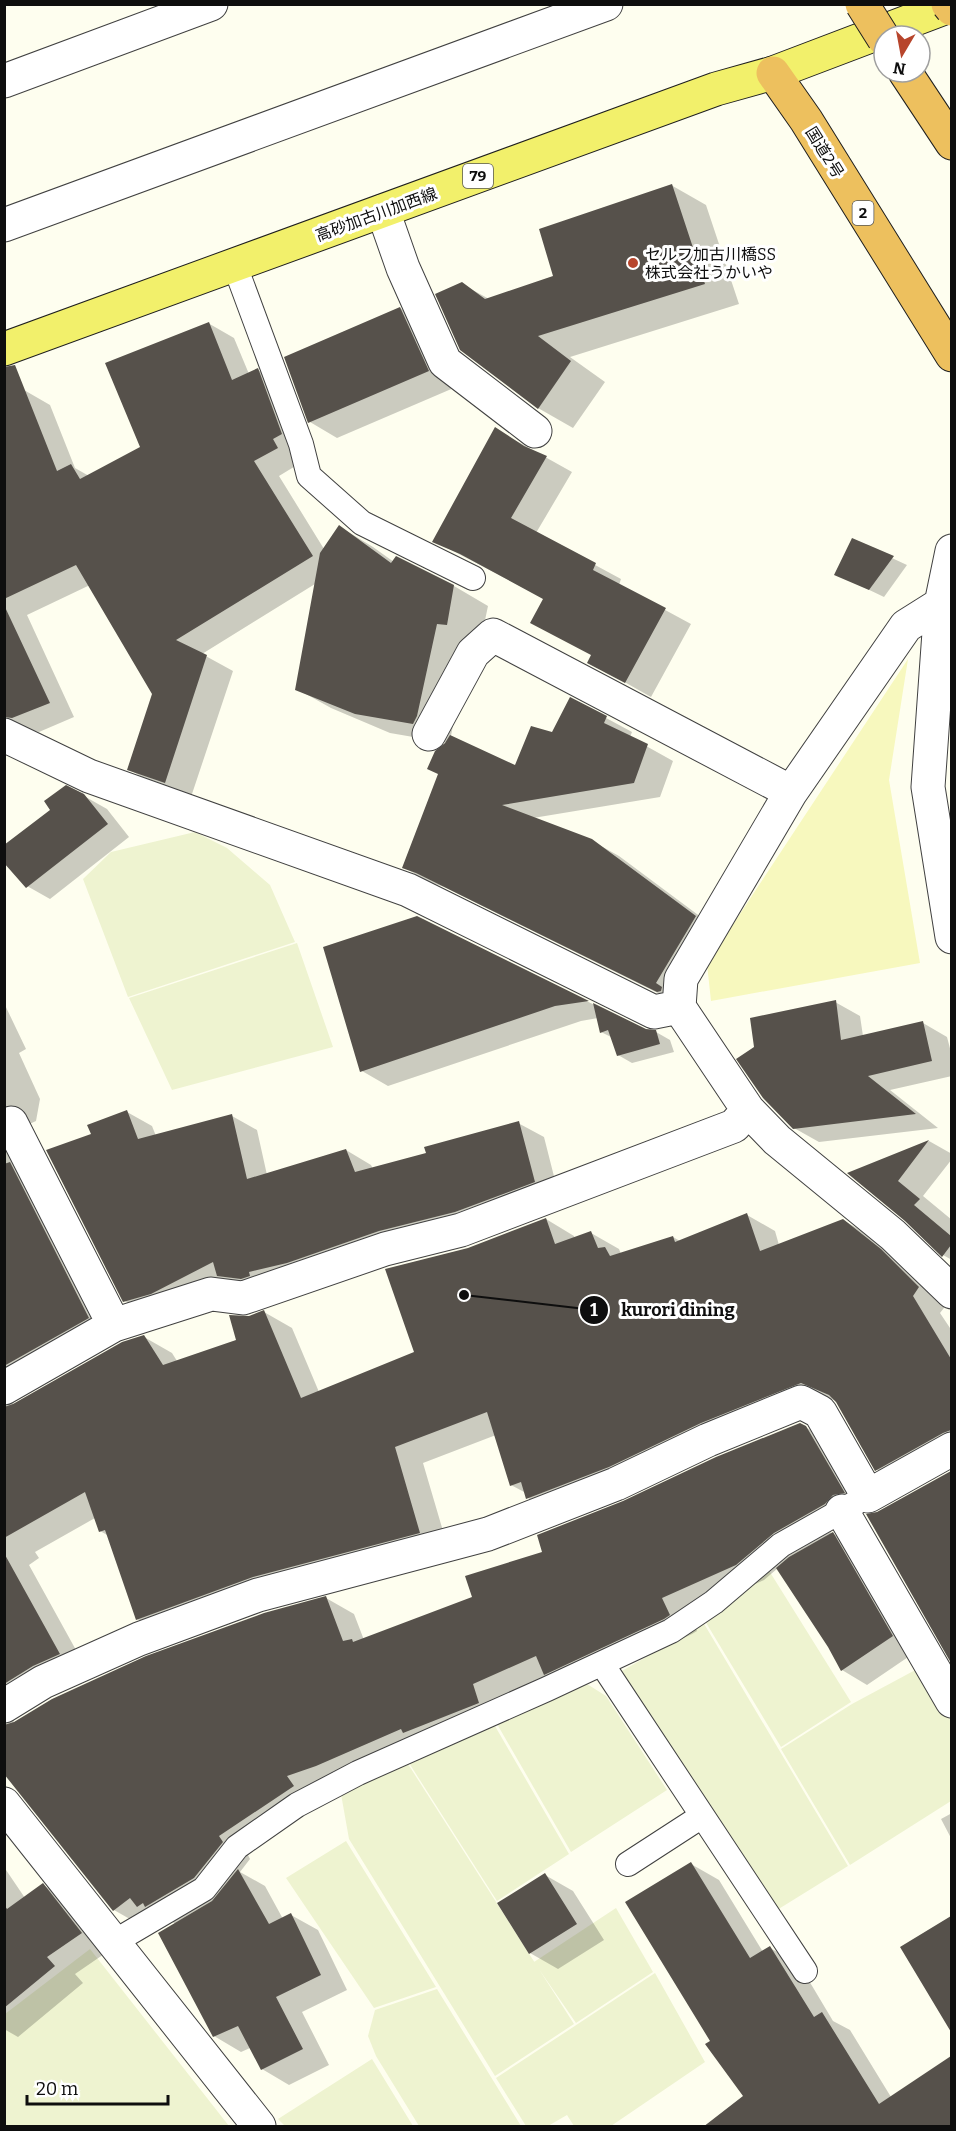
<svg xmlns="http://www.w3.org/2000/svg" width="956" height="2131" font-family="Bitter,'Noto Sans JP',serif">
<style>
.farmland{fill:#eef3d0}
.sand{fill:#f7f8be}
.shadow{fill:#0003}
.building{fill:#56514b}
.lines{fill:none;stroke-linecap:round;stroke-linejoin:round}
.lane-casing{stroke:#414141;stroke-width:26}
.street-casing{stroke:#414141;stroke-width:35}
.primary-casing{stroke:#1f1f1f;stroke-width:35}
.highway-casing{stroke:#1f1f1f;stroke-width:35}
.lane{stroke:#fff;stroke-width:24}
.street{stroke:#fff;stroke-width:33}
.primary{stroke:#f2f06b;stroke-width:33}
.highway{stroke:#edc05e;stroke-width:33}
.highway-bridge-casing{stroke:#1f1f1f;stroke-width:35;stroke-linecap:butt}
.highway-bridge{stroke:#edc05e;stroke-width:33}
.poi-dot{fill:#b7452c;stroke:#fff;stroke-width:2}
.labels{text-anchor:middle;stroke-width:6;stroke-linejoin:round;paint-order:stroke}
.shield{fill:#fff;stroke:#565656;stroke-width:1.5}
.shield-label{font-size:15px;font-weight:bold;fill:#0e0e0e}
.street-label{font-size:16px;fill:#0e0e0e;stroke:#fff}
.poi-label{font-size:16px;fill:#0e0e0e;stroke:#fff;text-anchor:start}
.leader{fill:none;stroke:#0e0e0e;stroke-width:2}
.callout-dot{fill:#0e0e0e;stroke:#fff;stroke-width:2}
.mark-label{font-size:18px;text-anchor:middle;font-weight:bold;fill:#fff}
.callout-label{font-size:18px;text-anchor:middle;font-weight:bold;fill:#0e0e0e;stroke:#fff;stroke-width:6;stroke-linejoin:round;paint-order:stroke}
</style>
<rect width="100%" height="100%" fill="#fefeef"/>
<path class="farmland" d="M 195,832 L 227,848 L 270,885 L 295,942 L 128,997 L 83,879 L 111,852 Z
M 297,943 L 333,1047 L 172,1090 L 129,998 Z
M 768,1569 L 851,1702 L 781,1747 L 705,1621 Z
M 703,1622 L 848,1866 L 777,1910 L 620,1672 L 687,1634 Z
M 919,1668 L 951,1721 L 951,1801 L 850,1865 L 781,1749 L 852,1704 Z
M 587,1684 L 606,1696 L 667,1790 L 571,1852 L 497,1724 Z
M 495,1726 L 569,1854 L 497,1901 L 409,1763 Z
M 408,1764 L 574,2024 L 495,2076 L 349,1839 L 341,1794 Z
M 346,1841 L 436,1987 L 374,2008 L 286,1878 Z
M 616,1908 L 653,1972 L 576,2023 L 534,1962 Z
M 90,1949 L 229,2126 L 5,2126 L 5,2014 Z
M 655,1973 L 705,2062 L 611,2126 L 574,2126 L 567,2115 L 548,2126 L 526,2126 L 496,2078 Z
M 437,1989 L 521,2126 L 419,2126 L 376,2056 L 368,2036 L 375,2010 Z
M 372,2059 L 413,2126 L 285,2126 L 278,2119 Z"/>
<path class="sand" d="M 908,659 L 889,780 L 920,963 L 711,1001 L 707,964 Z"/>
<path class="shadow" d="M 671,185 L 706,205 L 739,304 L 570,357 L 605,382 L 573,428 L 538,408 L 462,284 L 489,299 L 555,277 Z
M 400,308 L 427,324 L 456,387 L 337,438 L 310,422 Z
M 208,323 L 234,338 L 249,374 L 258,370 L 283,385 L 302,462 L 279,476 L 324,549 L 340,527 L 373,547 L 394,562 L 454,586 L 488,606 L 480,644 L 464,665 L 451,736 L 516,767 L 553,734 L 571,699 L 632,732 L 630,737 L 673,761 L 660,797 L 533,818 L 592,841 L 619,856 L 721,932 L 684,1006 L 444,887 L 429,882 L 403,867 L 439,774 L 448,743 L 390,733 L 331,708 L 297,689 L 315,584 L 202,654 L 233,671 L 191,797 L 154,784 L 128,769 L 153,694 L 90,585 L 27,615 L 74,717 L 39,732 L 30,730 L 4,747 L 4,398 L 24,390 L 50,405 L 75,468 L 89,476 L 142,448 Z
M 495,429 L 572,472 L 536,533 L 621,579 L 619,585 L 691,624 L 651,697 L 589,662 L 592,655 L 545,599 L 434,541 Z
M 853,540 L 907,565 L 884,597 L 836,574 Z
M 84,796 L 107,809 L 129,837 L 50,899 L 27,886 L 52,810 Z
M 417,917 L 645,1030 L 656,1032 L 670,1040 L 674,1052 L 632,1063 L 618,1055 L 613,1038 L 601,1032 L 598,1018 L 581,1021 L 388,1086 L 362,1071 L 325,948 Z
M 835,1002 L 860,1016 L 863,1036 L 923,1023 L 947,1037 L 952,1056 L 952,1076 L 890,1090 L 938,1128 L 819,1142 L 794,1128 Z
M 4,1003 L 26,1049 L 19,1053 L 40,1099 L 36,1121 L 23,1127 L 116,1334 L 15,1395 L 13,1406 L 144,1337 L 172,1353 L 177,1361 L 238,1341 L 249,1317 L 264,1312 L 292,1328 L 319,1392 L 416,1353 L 468,1249 L 546,1219 L 574,1236 L 575,1239 L 591,1233 L 619,1249 L 621,1254 L 673,1237 L 680,1241 L 747,1215 L 775,1231 L 779,1245 L 843,1220 L 872,1237 L 947,1304 L 940,1313 L 952,1331 L 952,1459 L 904,1486 L 876,1469 L 837,1401 L 831,1399 L 729,1438 L 556,1514 L 528,1498 L 526,1493 L 511,1485 L 496,1435 L 423,1463 L 448,1548 L 165,1635 L 137,1619 L 109,1536 L 100,1531 L 95,1518 L 35,1552 L 39,1558 L 29,1565 L 87,1670 L 16,1713 L 13,1724 L 326,1598 L 354,1614 L 364,1640 L 474,1598 L 624,1503 L 800,1424 L 835,1444 L 862,1510 L 853,1519 L 830,1532 L 858,1548 L 917,1651 L 867,1685 L 842,1670 L 829,1646 L 778,1568 L 764,1580 L 689,1614 L 697,1631 L 692,1634 L 573,1690 L 344,1781 L 247,1853 L 250,1859 L 240,1872 L 265,1886 L 283,1919 L 291,1915 L 318,1930 L 347,1990 L 302,2012 L 329,2065 L 289,2085 L 262,2069 L 250,2048 L 241,2052 L 214,2036 L 176,1924 L 169,1920 L 142,1926 L 114,1910 L 4,1771 Z
M 127,1112 L 152,1126 L 156,1136 L 232,1116 L 257,1130 L 267,1175 L 346,1150 L 371,1165 L 373,1169 L 427,1155 L 518,1123 L 544,1137 L 559,1196 L 150,1316 L 125,1301 L 93,1135 Z
M 929,1141 L 952,1154 L 952,1159 L 923,1196 L 952,1220 L 952,1260 L 943,1255 L 906,1219 L 850,1173 Z
M 952,1472 L 952,1660 L 868,1515 L 878,1514 Z
M 952,1813 L 952,1840 L 941,1819 Z
M 691,1864 L 719,1880 L 763,1952 L 770,1948 L 799,1964 L 833,2021 L 850,2030 L 891,2097 L 952,2058 L 952,2126 L 706,2126 L 746,2096 L 712,2042 Z
M 4,1867 L 25,1898 L 43,1885 L 72,1902 L 110,1950 L 75,1974 L 83,1983 L 18,2037 L 4,2029 Z
M 545,1875 L 573,1891 L 604,1940 L 558,1969 L 530,1953 L 499,1903 Z
M 952,1918 L 952,2032 L 902,1948 Z"/>
<path class="building" d="M 672,184 L 705,284 L 538,336 L 571,361 L 538,409 L 460,350 L 435,294 L 462,282 L 485,299 L 553,276 L 539,229 Z
M 400,307 L 429,371 L 308,423 L 284,357 Z
M 209,322 L 232,380 L 258,368 L 282,434 L 273,439 L 278,448 L 254,461 L 313,556 L 176,640 L 207,655 L 165,783 L 127,770 L 152,694 L 76,565 L 4,599 L 4,367 L 15,365 L 57,471 L 71,464 L 80,479 L 140,447 L 105,363 Z
M 495,427 L 524,446 L 547,456 L 511,518 L 596,563 L 593,570 L 666,608 L 625,683 L 587,663 L 591,655 L 530,623 L 543,599 L 460,554 L 432,542 Z
M 339,525 L 391,563 L 396,556 L 454,585 L 447,625 L 437,624 L 417,716 L 413,724 L 355,714 L 295,690 L 320,553 Z
M 852,538 L 894,556 L 869,590 L 834,575 Z
M 4,605 L 50,703 L 12,718 L 4,717 Z
M 570,697 L 607,716 L 604,723 L 648,744 L 634,783 L 502,805 L 592,839 L 696,916 L 656,983 L 662,987 L 661,991 L 657,992 L 416,873 L 402,868 L 438,774 L 427,769 L 435,751 L 445,743 L 450,735 L 515,765 L 531,726 L 552,732 Z
M 66,785 L 84,794 L 108,824 L 26,888 L 4,863 L 4,845 L 50,810 L 44,801 Z
M 417,916 L 589,1001 L 555,1006 L 360,1072 L 323,947 Z
M 836,1000 L 841,1040 L 923,1021 L 932,1061 L 868,1076 L 916,1114 L 793,1129 L 763,1098 L 736,1059 L 754,1047 L 750,1018 Z
M 593,1003 L 646,1029 L 656,1030 L 660,1044 L 617,1056 L 608,1030 L 600,1033 Z
M 127,1110 L 138,1139 L 232,1114 L 247,1179 L 346,1149 L 355,1172 L 426,1153 L 424,1147 L 519,1121 L 535,1182 L 455,1212 L 379,1231 L 287,1263 L 249,1272 L 250,1276 L 241,1279 L 217,1276 L 213,1262 L 151,1294 L 123,1302 L 46,1150 L 91,1134 L 87,1125 Z
M 929,1140 L 898,1181 L 920,1199 L 914,1205 L 951,1236 L 951,1245 L 942,1257 L 905,1221 L 847,1173 Z
M 10,1162 L 89,1318 L 4,1366 L 4,1164 Z
M 747,1213 L 760,1251 L 843,1219 L 881,1249 L 919,1287 L 913,1296 L 951,1359 L 951,1430 L 943,1433 L 875,1471 L 836,1402 L 829,1395 L 801,1383 L 701,1423 L 609,1467 L 526,1499 L 521,1482 L 510,1486 L 487,1412 L 395,1447 L 420,1533 L 253,1577 L 136,1620 L 105,1530 L 99,1532 L 85,1492 L 4,1538 L 4,1407 L 13,1404 L 122,1342 L 144,1335 L 163,1365 L 236,1340 L 229,1315 L 249,1316 L 264,1310 L 301,1398 L 414,1352 L 385,1269 L 468,1248 L 546,1218 L 555,1244 L 591,1231 L 598,1248 L 605,1247 L 610,1256 L 673,1236 L 675,1242 Z
M 800,1423 L 806,1426 L 845,1493 L 833,1495 L 825,1504 L 774,1533 L 736,1565 L 662,1598 L 670,1615 L 664,1619 L 544,1675 L 536,1656 L 473,1684 L 479,1703 L 403,1733 L 401,1729 L 316,1766 L 287,1776 L 294,1786 L 219,1836 L 223,1842 L 194,1878 L 145,1907 L 143,1903 L 137,1907 L 130,1898 L 113,1911 L 4,1774 L 4,1725 L 14,1722 L 52,1699 L 146,1656 L 264,1613 L 326,1596 L 343,1641 L 352,1639 L 353,1642 L 472,1597 L 465,1576 L 542,1552 L 537,1535 L 623,1501 L 716,1457 Z
M 951,1471 L 951,1663 L 866,1514 L 877,1512 Z
M 833,1532 L 893,1636 L 841,1671 L 828,1647 L 776,1568 L 789,1557 Z
M 4,1553 L 60,1654 L 33,1666 L 4,1684 Z
M 691,1862 L 750,1958 L 770,1946 L 814,2017 L 822,2012 L 879,2104 L 951,2056 L 951,2127 L 703,2127 L 743,2096 L 705,2044 L 710,2041 L 625,1902 Z
M 238,1869 L 269,1924 L 291,1913 L 321,1975 L 276,1997 L 303,2049 L 261,2070 L 238,2026 L 213,2037 L 158,1933 L 212,1901 Z
M 545,1873 L 577,1924 L 529,1954 L 497,1903 Z
M 43,1883 L 82,1933 L 47,1957 L 55,1966 L 4,2008 L 4,1905 L 7,1909 Z
M 951,1916 L 951,2032 L 900,1947 Z"/>
<g class="lines">
<defs>
<path id="lane" d="M 235,266 L 301,444 L 309,476 L 362,523 L 473,578
M 602,1664 L 805,1971
M 628,1864 L 702,1816
M 114,1942 L 204,1889 L 237,1847 L 297,1805 L 358,1773 L 547,1689 L 671,1631 L 714,1602 L 781,1545 L 857,1502"/>
<path id="street" d="M 4,81 L 211,4
M 383,211 L 403,268 L 445,362 L 535,431
M 4,225 L 606,4
M 952,551 L 941,604 L 928,787 L 952,937
M 941,604 L 906,626 L 791,792 L 681,979 L 679,1007 L 748,1110 L 777,1140 L 893,1235 L 952,1292
M 429,734 L 473,653 L 493,635 L 791,792
M 4,735 L 89,776 L 408,890 L 654,1012 L 679,1007
M 4,1127 L 11,1123 L 114,1325
M 4,1388 L 114,1325 L 211,1294 L 243,1298 L 385,1249 L 461,1230 L 734,1126 L 748,1110
M 842,1511 L 952,1701
M 4,1706 L 43,1682 L 139,1639 L 258,1595 L 488,1534 L 616,1484 L 708,1440 L 801,1402 L 820,1412 L 868,1496 L 952,1449
M 4,1804 L 259,2126"/>
<path id="primary" d="M 4,349 L 716,89 L 773,73 L 952,5"/>
<path id="highway" d="M 905,72 L 952,143
M 773,73 L 806,120 L 952,355"/>
</defs>
<use href="#lane" class="lane-casing"/>
<use href="#street" class="street-casing"/>
<use href="#primary" class="primary-casing"/>
<use href="#highway" class="highway-casing"/>
<use href="#lane" class="lane"/>
<use href="#street" class="street"/>
<use href="#primary" class="primary"/>
<use href="#highway" class="highway"/>
<defs>
<path id="highway-bridge" d="M 862,4 L 884,39
M 948,4 L 952,9"/>
</defs>
<use href="#highway-bridge" class="highway-bridge-casing"/>
<use href="#highway-bridge" class="highway-bridge"/>
</g>
<circle class="poi-dot" cx="633" cy="263" r="6"/>
<g class="labels">
<g class="shield">
<rect x="463" y="164" width="30" height="24" rx="4.5"/>
<rect x="852.5" y="201" width="21" height="24" rx="4.5"/>
</g>
<g class="shield-label">
<text x="478" y="181">79</text>
<text x="863" y="218">2</text>
</g>
<g class="street-label">
<text transform="translate(825 152) rotate(58)" y="6">国道2号</text>
<text transform="translate(376 214) rotate(-20)" y="6">高砂加古川加西線</text>
</g>
<g class="poi-label">
<text x="645" y="260">セルフ加古川橋SS<tspan x="645" dy="18">株式会社うかいや</tspan></text>
</g>
</g>
<path class="leader" d="M464 1295L594 1310"/>
<g class="callout-dot">
<circle cx="464" cy="1295" r="6"/>
<circle cx="594" cy="1310" r="15"/>
</g>
<g class="mark-label">
<text x="594" y="1316">1</text>
</g>
<g class="callout-label">
<text x="678" y="1316">kurori dining</text>
</g>
<rect width="956" height="2131" fill="none" stroke="#0e0e0e" stroke-width="12"/>
<g transform="translate(902 54) rotate(190)"><circle r="28" fill="#ffffff" stroke="#9f9f9f" stroke-width="1.5"/>
<path d="M0-4.5L10 22L0 15L-10 22Z" fill="#b7452c"/>
<text y="-9" font-size="16" font-weight="bold" text-anchor="middle" fill="#0e0e0e">N</text>
</g>
<path d="M27 2095v9h141v-9" fill="none" stroke="#0e0e0e" stroke-width="3"/>
<text x="36" y="2095" font-size="18" fill="#0e0e0e" stroke="#ffffff" stroke-width="4.5" paint-order="stroke">20 m</text>
</svg>
